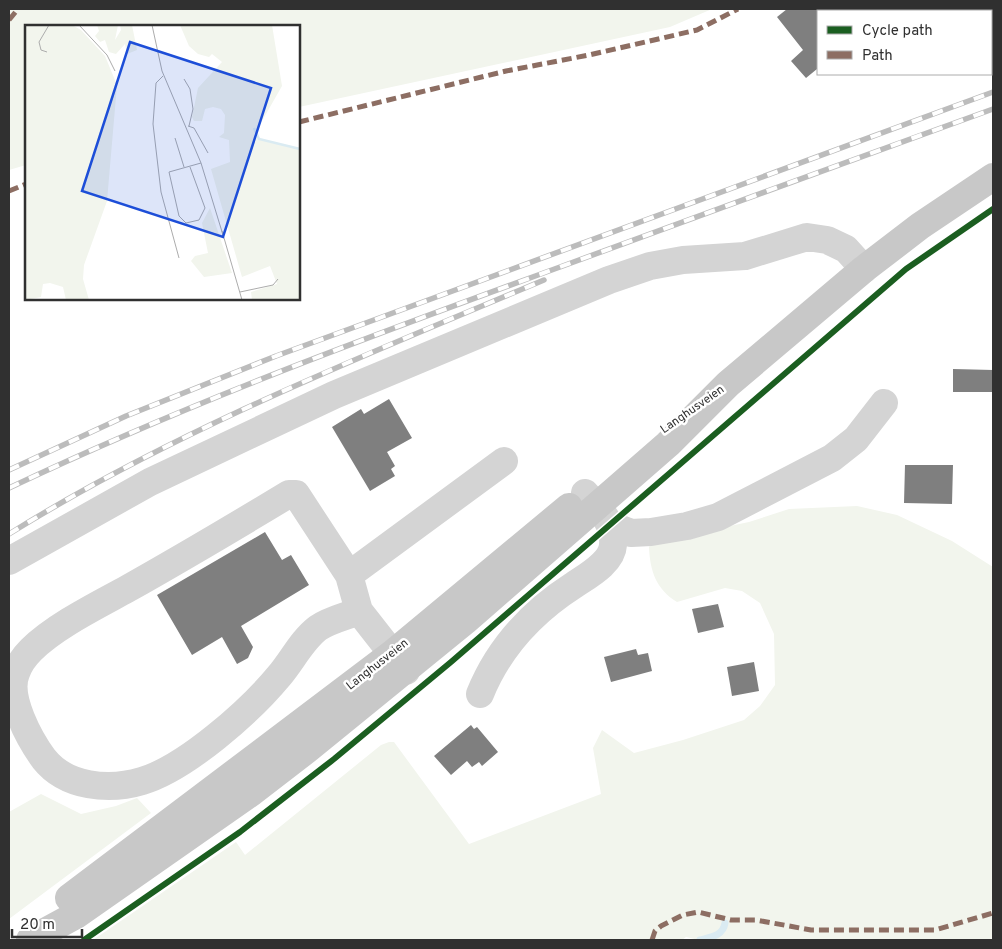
<svg xmlns="http://www.w3.org/2000/svg" width="1002" height="949" font-family="Overpass,sans-serif">
<style>
.green{fill:#f2f5ed}
.lines{fill:none;stroke-linecap:round;stroke-linejoin:round}
.stream{stroke:#daebf2;stroke-width:7}
.building{fill:#7f7f7f}
.minor{stroke:#d4d4d4;stroke-width:28}
.major{stroke:#c8c8c8;stroke-width:28}
.rail-casing{stroke:#bcbcbc;stroke-width:5.5}
.rail{stroke:#fff;stroke-width:4;stroke-dasharray:11;stroke-linecap:butt}
.quiet{stroke:#8d6e63;stroke-width:5;stroke-dasharray:10 5;stroke-linecap:butt}
.cycleway-casing{stroke:#fff;stroke-width:9}
.cycleway{stroke:#1b5e20;stroke-width:6}
.labels{text-anchor:middle;stroke-width:5;stroke-linejoin:round;paint-order:stroke}
.street-label{font-size:12px;fill:#303030;stroke:#fff}
.inset-river{fill:none;stroke:#daebf2;stroke-width:2.5}
.inset-road{fill:none;stroke:#acacac;stroke-width:1}
.view{fill:#1d4ed8;fill-opacity:0.15;stroke:#1d4ed8;stroke-width:2.5}
.inset-edge{fill:none;stroke:#303030;stroke-width:2.5}
</style>
<rect width="100%" height="100%" fill="#fff"/>
<path class="green" d="M 9,9 L 712,9 L 670,27 L 299,107 L 299,26 L 26,26 L 26,165 L 9,170 Z
M 929,9 L 993,9 L 993,44 L 991,46 L 991,11 L 930,11 Z
M 857,506 L 897,515 L 952,541 L 993,567 L 993,940 L 699,940 L 686,937 L 682,940 L 93,940 L 236,842 L 245,855 L 381,745 L 389,742 L 394,742 L 469,844 L 601,794 L 593,748 L 602,730 L 634,753 L 683,740 L 744,720 L 760,706 L 775,685 L 774,634 L 760,603 L 742,591 L 725,588 L 677,602 C 656,589 650,571 649,547 L 670,522 L 701,532 L 749,522 L 789,509 Z
M 41,794 L 81,814 L 116,806 L 137,798 L 151,813 L 9,919 L 9,812 Z"/>
<g class="lines">
<path class="stream" d="M 700,940 C 711,937 723,936 725,923"/>
</g>
<path class="building" d="M 787,9 L 818,9 L 818,70 L 817,69 L 806,78 L 791,61 L 803,50 L 777,17 Z
M 953,369 L 993,370 L 993,392 L 953,392 Z
M 389,399 L 412,438 L 387,452 L 395,466 L 391,469 L 395,476 L 370,491 L 332,427 L 361,409 L 364,414 Z
M 905,465 L 953,465 L 952,504 L 904,503 Z
M 265,532 L 282,560 L 291,555 L 309,585 L 241,626 L 253,647 L 248,658 L 237,664 L 222,637 L 192,655 L 157,595 Z
M 718,604 L 724,627 L 698,633 L 692,609 Z
M 636,649 L 638,655 L 648,653 L 652,671 L 611,682 L 604,657 Z
M 754,662 L 759,691 L 732,696 L 727,667 Z
M 471,725 L 474,729 L 477,727 L 498,752 L 482,766 L 479,762 L 472,767 L 467,761 L 451,775 L 434,756 Z"/>
<g class="lines">
<path class="minor" d="M 611,525 L 631,533 L 651,532 L 687,526 L 718,517 L 832,458 L 856,439 L 884,403
M 9,561 L 150,482 L 334,395 L 609,280 L 650,266 L 683,260 L 745,256 L 807,237 L 827,240 L 846,249 L 864,269
M 349,575 L 504,461
M 359,611 C 347,616 329,620 318,628 C 302,640 292,661 279,676 C 250,711 186,768 142,781 C 109,791 66,787 44,759 C 30,740 6,697 16,673 C 19,664 25,656 31,650 C 55,626 98,605 127,589 C 182,558 236,526 289,494 L 296,494 L 349,575 L 359,611 L 406,671
M 480,694 C 499,647 532,612 574,585 C 587,576 612,563 613,545 C 615,523 599,509 585,493"/>
<path class="major" d="M 69,898 L 392,654 L 569,507
M 30,940 L 76,915 L 252,792 L 309,748 L 465,621 L 668,444 L 728,384 L 864,269 L 920,226 L 993,177"/>
<defs>
<path id="rail" d="M 9,470 L 126,416 L 276,356 L 993,92
M 9,488 C 188,403 373,335 560,267 C 704,214 849,161 993,109
M 9,534 C 176,430 363,356 544,280"/>
</defs>
<use href="#rail" class="rail-casing"/>
<use href="#rail" class="rail"/>
<path class="quiet" d="M 9,20 L 18,9
M 299,122 L 506,71 L 589,55 L 697,30 L 738,9
M 9,191 L 26,184
M 652,940 L 655,931 L 661,926 L 683,915 L 698,912 L 731,920 L 756,920 L 811,930 L 935,930 L 993,913"/>
<defs>
<path id="cycleway" d="M 84,940 L 240,832 L 334,759 L 451,662 L 906,269 L 993,209"/>
</defs>
<use href="#cycleway" class="cycleway-casing"/>
<use href="#cycleway" class="cycleway"/>
</g>
<g class="labels">
<g class="street-label">
<text transform="translate(692 409) rotate(-35)" y="4">Langhusveien</text>
<text transform="translate(377 664) rotate(-38)" y="4">Langhusveien</text>
</g>
</g>
<g transform="translate(25 25)">
<rect width="275" height="275" fill="#fff"/>
<path d="M 0,0 L 47,0 L 56,5 L 80,31 L 92,60 L 82,176 L 59,240 L 58,254 L 64,275 L 41,275 L 38,262 L 25,258 L 18,259 L 16,272 L 0,275 ZM 72,0 L 93,0 L 90,15 L 96,5 L 95,0 L 107,0 L 112,25 L 102,29 L 100,19 L 91,29 L 84,27 L 80,15 L 75,17 L 70,11 L 74,6 ZM 155,0 L 247,0 L 257,61 L 229,110 L 234,114 L 275,124 L 275,275 L 227,275 L 226,267 L 252,259 L 245,241 L 217,252 L 186,144 L 205,137 L 204,115 L 194,112 L 199,108 L 200,90 L 196,84 L 188,82 L 180,84 L 177,96 L 169,96 L 167,92 L 173,63 L 197,37 L 187,29 L 184,32 L 173,29 L 164,21 ZM 185,183 L 207,248 L 179,252 L 166,236 L 170,231 L 183,228 L 177,198 Z" fill="#f2f5ed"/>
<path class="inset-river" d="M 229,103 L 234,114 L 275,124"/>
<path class="inset-road" d="M 54,0 L 82,30 L 90,46M 127,0 L 137,46 L 176,138 L 198,210M 22,27 L 16,25 L 14,17 L 24,0M 138,51 L 131,58 L 128,99 L 136,167 L 154,233M 159,54 L 165,64 L 168,84 L 164,101M 163,101 L 169,103 L 183,128M 150,113 L 159,142M 165,142 L 180,183 L 174,195 L 161,198 L 154,191 L 144,147 L 176,138M 197,206 L 217,275M 215,267 L 248,260 L 253,254"/>
<path class="view" d="M 105,17 L 246,63 L 198,212 L 57,166 Z"/>
<rect width="275" height="275" class="inset-edge"/>
</g>
<rect width="1002" height="949" fill="none" stroke="#303030" stroke-width="20"/>
<rect x="817" y="10" width="175" height="65" fill="#ffffff" stroke="#acacac"/>
<rect x="827" y="26" width="25" height="8" fill="#1b5e20" stroke="#acacac"/>
<text x="862" y="35" font-size="15" fill="#303030">Cycle path</text>
<rect x="827" y="51" width="25" height="8" fill="#8d6e63" stroke="#acacac"/>
<text x="862" y="60" font-size="15" fill="#303030">Path</text>
<path d="M12 929v8h70v-8" fill="none" stroke="#303030" stroke-width="2.5"/>
<text x="20" y="929" font-size="15" fill="#303030" stroke="#ffffff" stroke-width="4" paint-order="stroke">20 m</text>
</svg>
